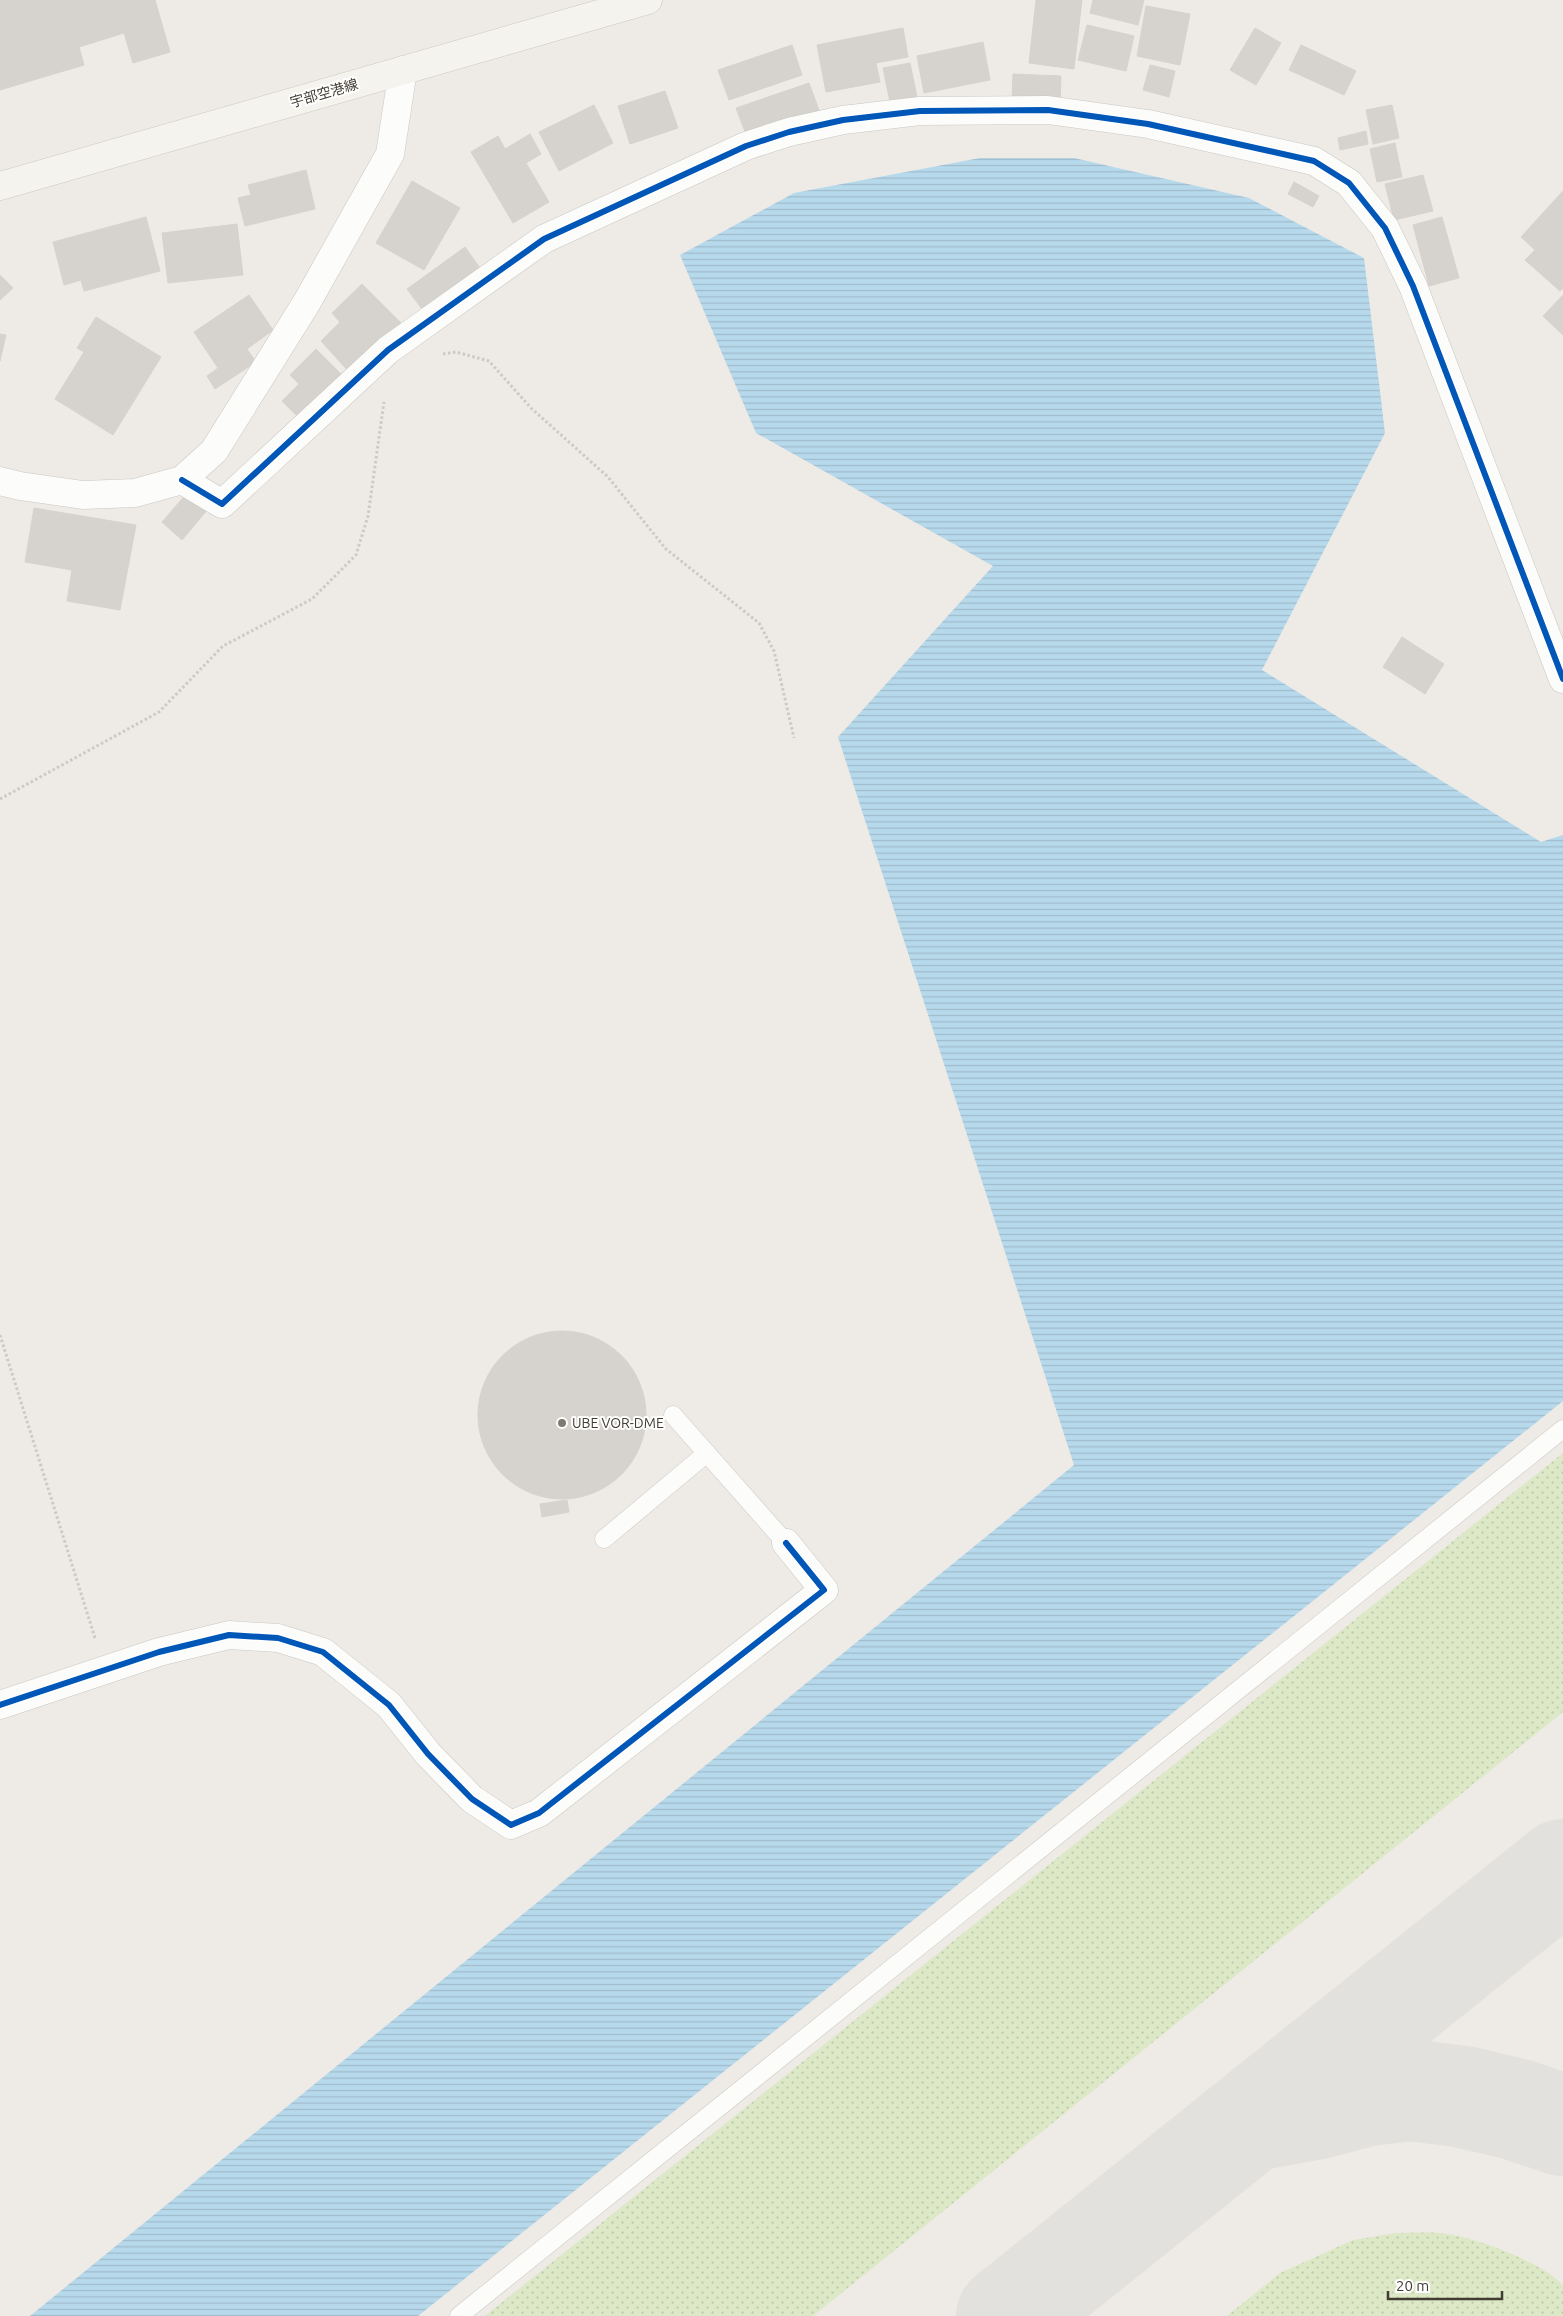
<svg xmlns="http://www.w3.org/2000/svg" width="1563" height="2316" font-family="Ubuntu,'Noto Sans JP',sans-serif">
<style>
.grass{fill:url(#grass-dots)}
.water{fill:url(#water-rules)}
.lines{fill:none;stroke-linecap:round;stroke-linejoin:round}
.taxiway{stroke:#e3e1de;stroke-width:102}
.building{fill:#d6d2cd;stroke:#d6d2cc}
.service-casing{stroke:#cac7c2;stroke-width:19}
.minor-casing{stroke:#cac7c2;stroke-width:29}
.secondary-casing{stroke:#ccc8bd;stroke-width:29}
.path{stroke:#cccac5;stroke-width:3;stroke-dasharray:2.5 2.5;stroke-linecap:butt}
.service{stroke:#fcfcfb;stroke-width:18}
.minor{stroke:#fcfcfb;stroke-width:28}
.secondary{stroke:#f5f3ed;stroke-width:28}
.cycleway-casing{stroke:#fff;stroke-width:9}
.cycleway{stroke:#0057b8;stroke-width:6}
.poi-dot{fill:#7e7972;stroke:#fff;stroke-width:2}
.labels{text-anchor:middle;stroke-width:4;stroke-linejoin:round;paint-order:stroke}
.street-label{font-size:14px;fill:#423c33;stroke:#fff}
.poi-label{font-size:14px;fill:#423c33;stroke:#fff;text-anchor:start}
</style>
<defs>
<pattern id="grass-dots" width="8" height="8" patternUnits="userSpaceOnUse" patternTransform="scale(1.25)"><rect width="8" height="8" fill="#dce8c6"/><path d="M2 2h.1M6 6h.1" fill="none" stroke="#bec8ab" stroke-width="1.8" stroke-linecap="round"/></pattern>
<pattern id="water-rules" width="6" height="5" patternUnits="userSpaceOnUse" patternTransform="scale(1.25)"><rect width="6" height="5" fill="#b7d9ec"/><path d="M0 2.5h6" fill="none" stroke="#9fbbcb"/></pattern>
</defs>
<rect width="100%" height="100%" fill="#eeebe6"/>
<path class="grass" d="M 1563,1453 L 1563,1712 L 813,2316 L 485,2316 Z
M 1397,2233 C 1411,2233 1425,2232 1439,2233 C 1473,2236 1540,2261 1563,2285 L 1563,2316 L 1227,2316 L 1280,2273 L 1353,2240 Z"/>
<path class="water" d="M 980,158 L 1074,158 L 1249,198 L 1364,258 L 1385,433 L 1262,670 L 1541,842 L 1563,835 L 1563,1401 L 418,2316 L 30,2316 L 1074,1465 L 838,737 L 993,566 L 756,433 L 680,255 L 794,193 Z"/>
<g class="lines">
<path class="taxiway" d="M 1264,2118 L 1319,2108 L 1363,2096 L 1411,2090 L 1464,2097 L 1515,2109 L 1563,2125
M 1007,2316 L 1563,1870"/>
</g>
<path class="building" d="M 0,0 L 155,0 L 170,52 L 133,63 L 124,33 L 79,47 L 84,65 L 0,90 Z
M 1036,0 L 1082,0 L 1074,69 L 1029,63 Z
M 1093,0 L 1144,0 L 1138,25 L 1090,13 Z
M 1146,6 L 1190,14 L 1180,65 L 1137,56 Z
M 1087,25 L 1134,36 L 1126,71 L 1078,60 Z
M 903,28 L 908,57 L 876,63 L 880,82 L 826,92 L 817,45 Z
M 1255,28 L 1281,43 L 1256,85 L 1230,70 Z
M 983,42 L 990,80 L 924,93 L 917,56 Z
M 792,45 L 802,75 L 729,100 L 718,70 Z
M 1301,45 L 1356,71 L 1344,95 L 1289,70 Z
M 910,63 L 917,97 L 890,102 L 883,68 Z
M 1150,65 L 1175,71 L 1169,97 L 1143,90 Z
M 1013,74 L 1061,76 L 1060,103 L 1012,101 Z
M 809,83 L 820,113 L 747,137 L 736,108 Z
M 665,91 L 678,128 L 630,144 L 618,106 Z
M 594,105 L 613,143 L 559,171 L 539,132 Z
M 1392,105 L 1399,138 L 1373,144 L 1366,110 Z
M 1366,131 L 1368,144 L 1340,150 L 1338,138 Z
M 530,134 L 541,154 L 526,163 L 549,202 L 513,223 L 471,152 L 498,136 L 505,149 Z
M 1395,143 L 1402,177 L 1377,182 L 1370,149 Z
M 306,170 L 315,209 L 245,226 L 238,198 L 251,195 L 248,185 Z
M 1423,175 L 1433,211 L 1394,220 L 1385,184 Z
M 412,181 L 460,208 L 424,270 L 376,243 Z
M 1294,182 L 1319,196 L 1313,207 L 1288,194 Z
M 1563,191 L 1563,288 L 1560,291 L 1525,260 L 1535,250 L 1521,237 Z
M 146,217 L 160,271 L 84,291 L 81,280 L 64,285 L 53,242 Z
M 1442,217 L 1459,278 L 1429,286 L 1413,225 Z
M 237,224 L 243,275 L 168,283 L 162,233 Z
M 465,247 L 480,268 L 422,309 L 407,289 Z
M 0,275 L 13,288 L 0,300 Z
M 362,284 L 402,324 L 350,373 L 321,341 L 340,322 L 332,313 Z
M 249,295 L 273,330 L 247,349 L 256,362 L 215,389 L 207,376 L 218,368 L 194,332 Z
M 1563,295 L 1563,335 L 1543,316 Z
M 96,317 L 161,357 L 113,435 L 55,399 L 84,352 L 77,348 Z
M 0,334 L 6,335 L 0,361 Z
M 316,349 L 344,377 L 300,419 L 282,401 L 299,384 L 290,375 Z
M 188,492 L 208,509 L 182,540 L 162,522 Z
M 34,508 L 136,525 L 120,610 L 67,601 L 72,570 L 25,562 Z
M 1402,637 L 1444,664 L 1425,694 L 1383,667 Z
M478 1415a84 84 0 1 1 168 0a84 84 0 1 1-168 0Z
M 567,1500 L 569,1512 L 542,1517 L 540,1504 Z"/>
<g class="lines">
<defs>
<path id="service" d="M 673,1415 L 786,1543
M 604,1539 L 707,1453
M 459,2316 L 1563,1429"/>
<path id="minor" d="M 182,480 L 222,504 L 388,350 L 544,239 L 746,146 L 789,132 L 843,120 L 920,111 L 1048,110 L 1148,124 L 1314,161 L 1349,183 L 1385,228 L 1413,286 L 1563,679
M 0,481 L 20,486 L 83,495 L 135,493 L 182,480 L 214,451 L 307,302 L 390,154 L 403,70
M 0,1705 L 159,1652 L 229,1635 L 278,1638 L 323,1652 L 389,1705 L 428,1754 L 472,1799 L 511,1825 L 539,1813 L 824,1590 L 786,1543"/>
<path id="secondary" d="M 0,186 L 648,0"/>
</defs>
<use href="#service" class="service-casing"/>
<use href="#minor" class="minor-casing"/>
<use href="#secondary" class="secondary-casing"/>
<path class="path" d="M 443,354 L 456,352 L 489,361 L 531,408 L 608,477 L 666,549 L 759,623 L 774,651 L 794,738
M 0,799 L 159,712 L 223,646 L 312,599 L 356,555 L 368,516 L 384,402
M 0,1335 L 95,1638"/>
<use href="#service" class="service"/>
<use href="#minor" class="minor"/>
<use href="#secondary" class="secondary"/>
<defs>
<path id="cycleway" d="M 182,480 L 222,504 L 388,350 L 544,239 L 746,146 L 789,132 L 843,120 L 920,111 L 1048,110 L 1148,124 L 1314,161 L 1349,183 L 1385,228 L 1413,286 L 1563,679
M 0,1705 L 159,1652 L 229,1635 L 278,1638 L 323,1652 L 389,1705 L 428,1754 L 472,1799 L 511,1825 L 539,1813 L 824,1590 L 786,1543"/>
</defs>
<use href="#cycleway" class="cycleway-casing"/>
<use href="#cycleway" class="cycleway"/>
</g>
<circle class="poi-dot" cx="562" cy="1423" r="5"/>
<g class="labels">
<g class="street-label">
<text transform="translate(324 93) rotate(-16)" y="5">宇部空港線</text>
</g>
<g class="poi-label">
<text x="572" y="1428">UBE VOR-DME</text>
</g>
</g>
<path d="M1388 2291v8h114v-8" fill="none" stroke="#423c33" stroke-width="2.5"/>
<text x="1396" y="2291" font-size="15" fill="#423c33" stroke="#ffffff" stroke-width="4" paint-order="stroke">20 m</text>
</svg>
